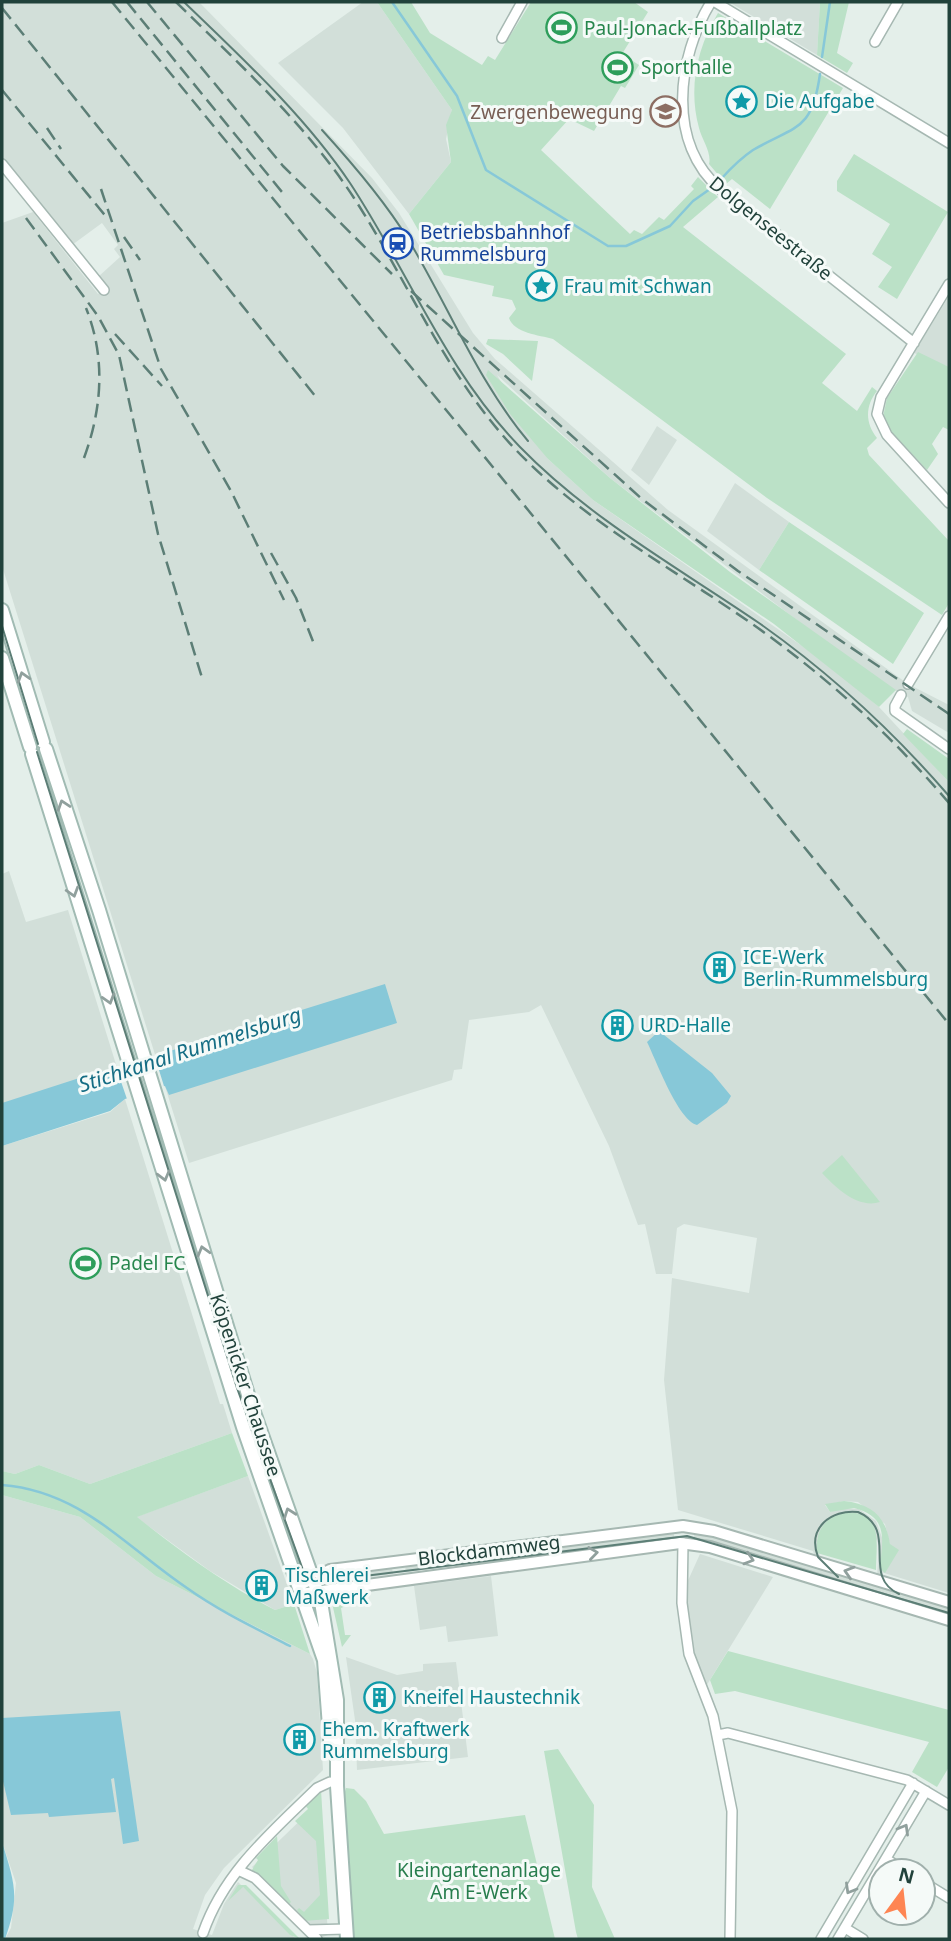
<svg xmlns="http://www.w3.org/2000/svg" width="951" height="1941" font-family="'Noto Sans',sans-serif">
<style>
.built{fill:#d2dfd9;fill-rule:evenodd}
.green{fill:#bbe1c7}
.water{fill:#87c8d8}
.pier{fill:#e4efea}
.lines{fill:none;stroke-linecap:round;stroke-linejoin:round}
.stream{stroke:#87c8d8;stroke-width:2.5}
.minor-casing{stroke:#a6b8b2;stroke-width:12}
.tertiary-casing{stroke:#a6b8b2;stroke-width:14}
.secondary-casing{stroke:#a1bbb3;stroke-width:16}
.minor{stroke:#fff;stroke-width:9}
.tertiary{stroke:#fff;stroke-width:10}
.secondary{stroke:#fff;stroke-width:12}
.tram{stroke:#5c7e76;stroke-width:2}
.rail{stroke:#5c7e76;stroke-width:2.5;stroke-dasharray:14 7;stroke-linecap:butt}
.oneway{stroke:#90a09d}
.labels{text-anchor:middle;stroke-width:6;stroke-linejoin:round;paint-order:stroke}
.leisure-label{font-size:19px;fill:#27864d;stroke:#f5faf8;text-anchor:start}
.culture-label{font-size:19px;fill:#0d838f;stroke:#f5faf8;text-anchor:start}
.education-label{font-size:19px;fill:#785e54;stroke:#f5faf8;text-anchor:end}
.street-label{font-size:19px;fill:#21423b;stroke:#f5faf8}
.transit-label{font-size:19px;fill:#164399;stroke:#f5faf8;text-anchor:start}
.park-label{font-size:19px;fill:#277d4d;stroke:#f5faf8}
.water-label{font-size:21px;font-style:italic;fill:#156d84;stroke:#f5faf8}
</style>
<rect width="100%" height="100%" fill="#e4efea"/>
<path class="built" d="M 2,2 L 199,2 L 372,178 L 399,213 L 473,333 L 495,359 L 668,510 L 908,684 L 949,705 L 949,733 L 912,711 L 908,697 L 877,681 L 610,478 L 497,375 L 548,459 L 593,500 L 825,662 L 879,707 L 949,782 L 949,1593 L 881,1572 L 882,1578 L 877,1576 L 879,1545 L 865,1518 L 858,1514 L 841,1513 L 826,1521 L 817,1539 L 820,1559 L 815,1557 L 813,1551 L 678,1510 L 664,1380 L 672,1278 L 749,1293 L 757,1238 L 684,1224 L 677,1228 L 672,1274 L 656,1274 L 645,1224 L 638,1225 L 609,1146 L 541,1005 L 529,1012 L 469,1020 L 462,1069 L 454,1070 L 452,1080 L 189,1163 L 2,566 L 2,223 L 33,212 L 98,294 L 107,287 L 98,277 L 120,257 L 114,249 L 118,245 L 102,223 L 72,245 L 2,159 ZM 844,1501 L 858,1502 L 885,1524 L 890,1545 L 881,1563 L 884,1543 L 876,1521 L 859,1509 L 841,1508 L 830,1512 L 825,1505 Z
M 363,2 L 377,2 L 452,110 L 446,139 L 451,162 L 409,214 L 343,128 L 278,63 Z
M 729,2 L 820,2 L 817,55 Z
M 949,296 L 949,367 L 914,353 Z
M 657,426 L 677,440 L 649,485 L 631,470 Z
M 735,483 L 789,522 L 759,570 L 707,531 Z
M 9,871 L 26,922 L 68,910 L 119,1074 L 80,1079 L 7,1103 L 2,1103 L 2,874 Z
M 125,1099 L 220,1404 L 223,1404 L 232,1433 L 90,1484 L 39,1465 L 15,1474 L 2,1471 L 2,1146 L 110,1112 Z
M 259,1440 L 305,1569 L 304,1574 L 294,1557 L 252,1442 Z
M 248,1476 L 294,1604 L 275,1610 L 210,1571 L 136,1517 Z
M 2,1495 L 80,1517 L 156,1576 L 310,1654 L 313,1659 L 317,1673 L 323,1770 L 224,1868 L 205,1895 L 193,1929 L 212,1935 L 224,1904 L 238,1882 L 296,1939 L 5,1939 L 11,1928 L 16,1883 L 2,1842 Z
M 674,1531 L 674,1538 L 536,1556 L 535,1549 Z
M 694,1532 L 888,1586 L 899,1593 L 949,1608 L 949,1615 L 694,1539 Z
M 520,1551 L 521,1558 L 405,1572 L 406,1565 Z
M 700,1554 L 773,1577 L 705,1688 L 691,1650 L 686,1585 Z
M 392,1568 L 393,1574 L 322,1583 L 321,1577 L 327,1575 Z
M 491,1576 L 498,1636 L 448,1642 L 446,1626 L 420,1630 L 414,1586 Z
M 346,1657 L 397,1675 L 423,1671 L 423,1664 L 456,1662 L 468,1757 L 357,1770 L 355,1720 Z
M 314,1807 L 320,1809 L 328,1935 L 323,1937 L 252,1867 Z"/>
<path class="green" d="M 377,2 L 411,2 L 430,33 L 482,65 L 488,56 L 495,60 L 531,2 L 634,2 L 648,12 L 622,54 L 639,65 L 625,88 L 621,86 L 594,131 L 569,119 L 541,150 L 630,234 L 634,230 L 642,234 L 659,217 L 664,220 L 694,189 L 691,186 L 698,177 L 718,197 L 683,227 L 846,354 L 822,383 L 857,411 L 872,387 L 877,391 C 865,406 865,423 877,438 L 867,448 L 869,455 L 949,541 L 949,603 L 942,615 L 767,498 L 553,339 C 539,335 514,333 509,318 L 516,309 L 512,300 L 492,296 L 494,286 L 444,275 L 409,214 L 451,162 L 446,125 L 452,110 Z
M 820,2 L 849,2 L 837,53 L 853,63 L 847,73 L 817,55 Z
M 718,13 L 843,88 L 770,209 L 732,179 L 726,184 L 709,164 C 712,153 702,140 699,128 C 688,88 697,48 718,13 Z
M 854,154 L 948,212 L 897,299 L 878,287 L 892,267 L 872,254 L 890,224 L 837,191 L 837,181 Z
M 488,339 L 538,341 L 532,381 L 503,354 L 486,344 Z
M 918,352 L 949,367 L 949,430 L 943,427 L 932,444 L 938,454 L 927,470 L 887,427 L 883,417 L 887,398 Z
M 488,370 L 610,478 L 730,572 L 896,690 L 879,707 L 774,624 L 593,500 L 548,459 L 510,414 L 486,375 Z
M 789,522 L 924,613 L 893,664 L 759,570 Z
M 907,729 L 949,759 L 949,782 L 903,734 Z
M 842,1155 L 880,1202 C 858,1209 836,1188 822,1173 Z
M 232,1433 L 248,1476 L 137,1517 C 180,1551 226,1585 275,1610 L 294,1604 L 310,1654 L 156,1576 L 80,1517 L 2,1495 L 2,1471 L 15,1474 L 39,1465 L 90,1484 Z
M 844,1501 C 872,1504 886,1517 890,1544 L 899,1550 L 885,1573 L 880,1569 C 882,1541 890,1517 854,1508 L 830,1512 L 825,1504 Z
M 841,1513 C 885,1508 876,1543 876,1570 L 817,1553 C 815,1534 822,1520 841,1513 Z
M 347,1595 L 346,1606 L 341,1608 L 345,1635 L 351,1635 L 342,1647 L 332,1603 L 335,1596 Z
M 728,1651 L 949,1710 L 949,1767 L 937,1787 L 912,1772 L 929,1742 L 735,1691 L 715,1694 L 710,1680 Z
M 558,1749 L 594,1805 L 592,1887 L 615,1939 L 578,1939 L 576,1932 L 544,1751 Z
M 346,1788 L 354,1789 L 366,1801 L 384,1834 L 525,1815 L 555,1939 L 353,1939 L 344,1795 Z
M 321,1790 L 329,1919 L 304,1921 L 297,1910 L 299,1908 L 304,1912 L 320,1895 L 316,1841 L 295,1821 L 308,1809 L 305,1805 Z
M 277,1836 L 281,1886 L 291,1902 L 288,1905 L 252,1870 L 258,1860 L 256,1858 Z
M 238,1885 L 246,1885 L 300,1939 L 290,1935 L 243,1887 L 228,1901 Z"/>
<path class="water" d="M 385,984 L 397,1023 L 169,1095 L 165,1086 L 125,1099 L 110,1111 L 2,1146 L 2,1103 L 101,1071 L 119,1074 L 158,1061 L 157,1055 Z
M 659,1031 L 712,1073 L 731,1096 L 727,1103 L 697,1125 C 678,1120 656,1060 647,1042 Z
M 120,1711 L 139,1841 L 123,1844 L 114,1778 L 111,1779 L 116,1812 L 49,1817 L 48,1813 L 11,1815 L 2,1777 L 2,1718 Z
M 2,1842 C 15,1884 20,1897 5,1939 L 2,1939 Z"/>
<path class="pier" d="M 154,1054 L 168,1099 L 164,1091 L 128,1102 L 117,1070 L 155,1059 Z"/>
<g class="lines">
<path class="stream" d="M 392,2 L 457,96 L 486,170 L 608,246 L 626,246 L 670,226 L 693,201 L 710,189
M 822,57 L 830,2
M 721,179 C 731,168 741,158 753,150 C 796,125 812,132 820,74
M 2,1485 C 81,1491 126,1547 187,1588 C 219,1611 255,1628 290,1646"/>
<defs>
<path id="minor" d="M 711,2 C 677,58 666,143 721,190 L 914,343
M 715,2 L 949,143
M 502,38 L 522,2
M 875,42 L 898,2
M 2,164 L 104,290
M 949,284 L 881,397 L 877,414 L 887,435 L 949,503
M 908,684 L 949,616
M 901,695 L 895,706 L 895,711 L 949,749
M 683,1543 L 682,1603 L 689,1654 L 713,1716 L 732,1811 L 730,1939
M 718,1735 L 728,1733 L 907,1780 L 949,1805
M 886,1859 L 905,1871
M 238,1870 L 255,1878 L 317,1939
M 923,1882 L 949,1898
M 845,1928 L 863,1939
M 308,1930 L 346,1929
M 203,1933 C 224,1872 272,1832 317,1788 L 330,1782
M 821,1939 L 913,1783
M 838,1939 L 926,1791"/>
<path id="tertiary" d="M 298,1586 L 330,1570 L 683,1526 L 714,1531 L 949,1602
M 300,1594 L 680,1543 L 710,1547 L 949,1620"/>
<path id="secondary" d="M 2,610 L 43,742
M 2,658 L 30,747
M 46,749 L 99,910 L 250,1401 L 321,1602 L 337,1700 L 337,1786 L 347,1939
M 32,754 L 243,1427 L 324,1660 L 330,1740"/>
</defs>
<use href="#minor" class="minor-casing"/>
<use href="#tertiary" class="tertiary-casing"/>
<use href="#secondary" class="secondary-casing"/>
<use href="#minor" class="minor"/>
<use href="#tertiary" class="tertiary"/>
<use href="#secondary" class="secondary"/>
<path class="tram" d="M 184,2 C 243,59 304,115 350,183 C 408,271 446,371 520,447 C 589,518 677,567 759,623 C 830,673 892,730 949,796
M 322,130 C 353,164 384,200 408,239 C 449,307 477,380 528,441
M 2,626 L 38,744
M 37,752 L 237,1388 L 303,1570 L 316,1579 L 332,1580 L 687,1536 L 949,1613
M 838,1577 L 818,1557 C 807,1528 831,1509 858,1512 C 900,1530 860,1576 899,1594"/>
<path class="rail" d="M 112,2 L 949,1024
M 127,2 L 282,192
M 147,2 L 283,166 L 392,274
M 176,2 C 239,64 305,123 354,198 C 409,283 445,375 516,450 C 586,523 676,570 758,628 C 829,679 892,736 949,803
M 2,8 L 316,397
M 2,90 L 108,219
M 47,128 L 61,149
M 101,189 L 161,369 L 231,491 L 284,600
M 26,218 L 98,316 L 119,355 L 158,534 L 203,681
M 124,237 L 140,260
M 411,291 L 642,499 L 738,571 L 949,714
M 115,334 L 162,386
M 84,458 C 102,409 106,358 86,308
M 271,553 L 296,598 L 314,644"/>
</g>
<defs><path id="oneway-chevron" d="M-2-3.5L2.5 0L-2 3.5" fill="none" stroke-width="1.6" stroke-linecap="round" stroke-linejoin="round" transform="scale(1.75)"/></defs>
<g class="oneway">
<use href="#oneway-chevron" transform="translate(23 677) rotate(-107)"/>
<use href="#oneway-chevron" transform="translate(63 805) rotate(-108)"/>
<use href="#oneway-chevron" transform="translate(73 892) rotate(73)"/>
<use href="#oneway-chevron" transform="translate(109 999) rotate(73)"/>
<use href="#oneway-chevron" transform="translate(164 1176) rotate(75)"/>
<use href="#oneway-chevron" transform="translate(203 1251) rotate(-106)"/>
<use href="#oneway-chevron" transform="translate(289 1513) rotate(-110)"/>
<use href="#oneway-chevron" transform="translate(593 1553) rotate(-8)"/>
<use href="#oneway-chevron" transform="translate(749 1559) rotate(17)"/>
<use href="#oneway-chevron" transform="translate(849 1572) rotate(-163)"/>
<use href="#oneway-chevron" transform="translate(904 1829) rotate(-60)"/>
<use href="#oneway-chevron" transform="translate(850 1889) rotate(120)"/>
</g>
<defs>
<symbol id="stadium-ring" viewBox="-11 -11 22 22"><circle r="9.5" fill="#f5faf8" stroke="#2e9e5b" stroke-width="1.5"/><path d="M0-5a6.5 5 0 1 0 0 10a6.5 5 0 1 0 0-10ZM-3.5-1.8h7v3.6h-7Z" fill="#2e9e5b"/></symbol>
<symbol id="sight-ring" viewBox="-11 -11 22 22"><circle r="9.5" fill="#f5faf8" stroke="#0f9aa8" stroke-width="1.5"/><path d="M0-6L1.8-2.2L6-1.7L2.9 1.2L3.7 5.4L0 3.3L-3.7 5.4L-2.9 1.2L-6-1.7L-1.8-2.2Z" fill="#0f9aa8"/></symbol>
<symbol id="school-ring" viewBox="-11 -11 22 22"><circle r="9.5" fill="#f5faf8" stroke="#8d6e63" stroke-width="1.5"/><path d="M0-5L7-2L0 1L-7-2ZM-4 1L0 2.5L4 1V4Q0 6-4 4Z" fill="#8d6e63"/></symbol>
<symbol id="station-ring" viewBox="-11 -11 22 22"><circle r="9.5" fill="#f5faf8" stroke="#1a4fb4" stroke-width="1.5"/><path d="M-3-6H3Q5-6 5-4V2Q5 4 3 4L4.5 6H3L1.5 4h-3L-3 6H-4.5L-3 4Q-5 4-5 2V-4Q-5-6-3-6ZM-3.5-4v3h7v-3ZM-3.5 1v1.5H-2V1ZM2 1v1.5H3.5V1Z" fill="#1a4fb4"/></symbol>
<symbol id="building-ring" viewBox="-11 -11 22 22"><circle r="9.5" fill="#f5faf8" stroke="#0f9aa8" stroke-width="1.5"/><path d="M-4-6H4V6H1V3H-1V6H-4ZM-2.5-4.3h1.7v1.8h-1.7ZM.8-4.3h1.7v1.8H.8ZM-2.5-1h1.7V.8h-1.7ZM.8-1h1.7V.8H.8Z" fill="#0f9aa8"/></symbol>
</defs>
<g fill-rule="evenodd">
<use href="#stadium-ring" x="544" y="10" width="35" height="35"/>
<use href="#stadium-ring" x="600" y="50" width="35" height="35"/>
<use href="#sight-ring" x="724" y="84" width="35" height="35"/>
<use href="#school-ring" x="648" y="94" width="35" height="35"/>
<use href="#station-ring" x="380" y="226" width="35" height="35"/>
<use href="#sight-ring" x="524" y="268" width="35" height="35"/>
<use href="#building-ring" x="702" y="950" width="35" height="35"/>
<use href="#building-ring" x="600" y="1008" width="35" height="35"/>
<use href="#stadium-ring" x="68" y="1246" width="35" height="35"/>
<use href="#building-ring" x="244" y="1568" width="35" height="35"/>
<use href="#building-ring" x="362" y="1680" width="35" height="35"/>
<use href="#building-ring" x="282" y="1722" width="35" height="35"/>
</g>
<g class="labels">
<g class="leisure-label">
<text x="584" y="35">Paul-Jonack-Fußballplatz</text>
<text x="641" y="74">Sporthalle</text>
<text x="109" y="1270">Padel FC</text>
</g>
<g class="culture-label">
<text x="765" y="108">Die Aufgabe</text>
<text x="564" y="293">Frau mit Schwan</text>
<text x="743" y="964">ICE-Werk<tspan x="743" dy="22">Berlin-Rummelsburg</tspan></text>
<text x="640" y="1032">URD-Halle</text>
<text x="285" y="1582">Tischlerei<tspan x="285" dy="22">Maßwerk</tspan></text>
<text x="403" y="1704">Kneifel Haustechnik</text>
<text x="322" y="1736">Ehem. Kraftwerk<tspan x="322" dy="22">Rummelsburg</tspan></text>
</g>
<g class="education-label">
<text x="643" y="119">Zwergenbewegung</text>
</g>
<g class="street-label">
<text transform="translate(771 228) rotate(39)" y="7">Dolgenseestraße</text>
<text transform="translate(246 1385) rotate(72)" y="7">Köpenicker Chaussee</text>
<text transform="translate(489 1550) rotate(-7)" y="7">Blockdammweg</text>
</g>
<g class="transit-label">
<text x="420" y="239">Betriebsbahnhof<tspan x="420" dy="22">Rummelsburg</tspan></text>
</g>
<g class="park-label">
<text x="479" y="1877">Kleingartenanlage<tspan x="479" dy="22">Am E-Werk</tspan></text>
</g>
<g class="water-label">
<text transform="translate(190 1050) rotate(-18)" y="7">Stichkanal Rummelsburg</text>
</g>
</g>
<rect width="951" height="1941" fill="none" stroke="#21423b" stroke-width="7"/>
<g transform="translate(902 1892) rotate(15)"><circle r="33" fill="#f5faf8" stroke="#a0b0ac" stroke-width="2"/>
<path d="M0-5L12 26L0 18L-12 26Z" fill="#fe8553"/>
<text y="-10" font-size="19" font-weight="bold" text-anchor="middle" fill="#21423b">N</text>
</g>
</svg>
